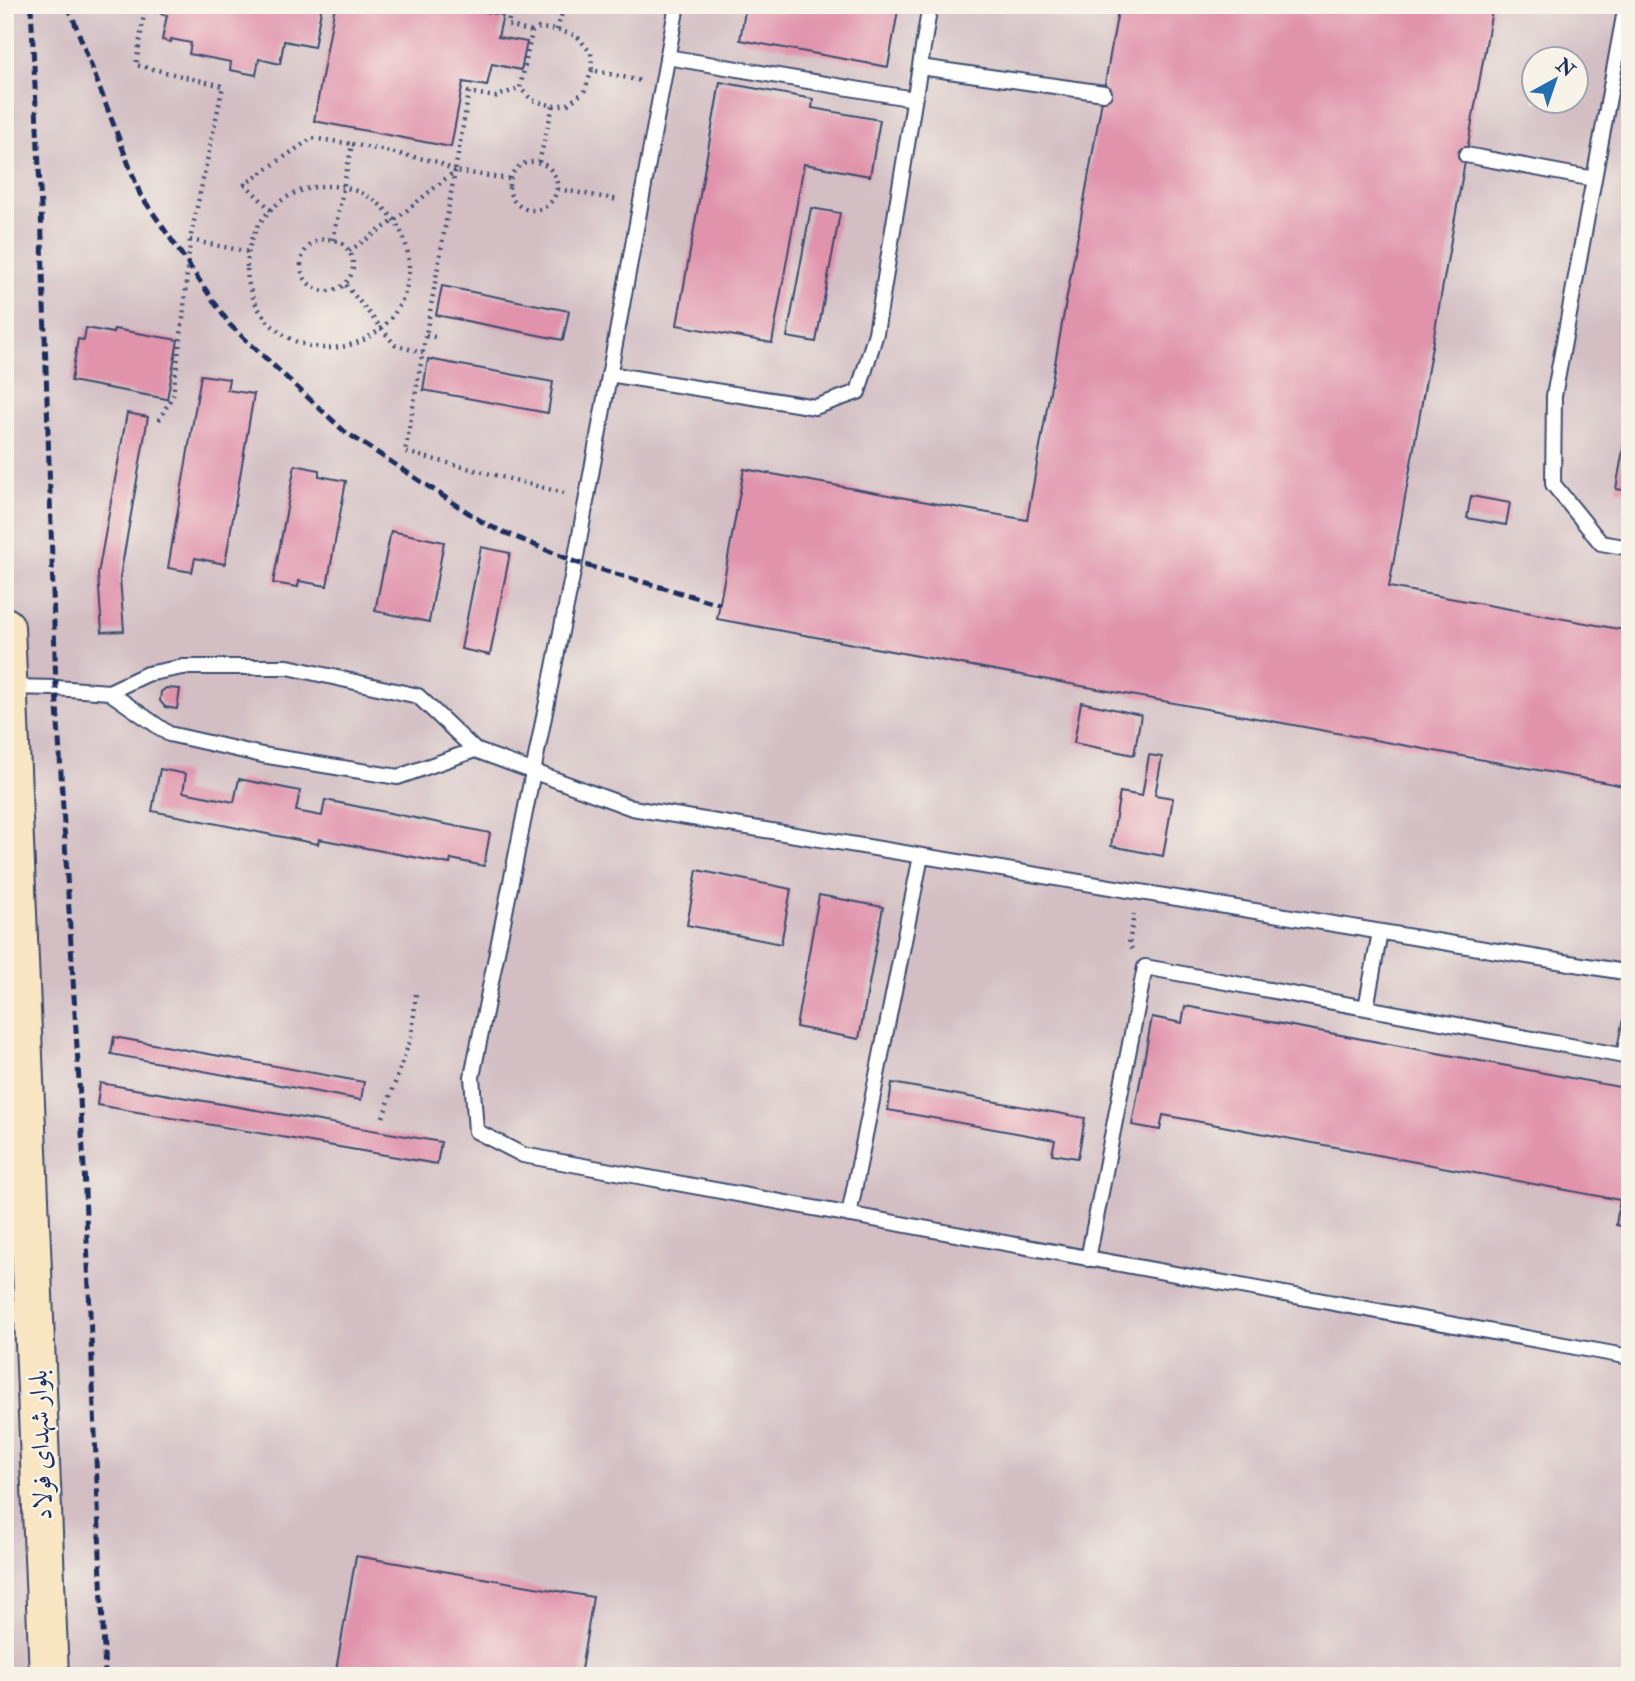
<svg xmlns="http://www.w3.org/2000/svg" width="1635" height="1681" font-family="'IM FELL Double Pica',Amiri,serif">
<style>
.industrial{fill:#d2bec3;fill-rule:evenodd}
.building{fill:#e093ab}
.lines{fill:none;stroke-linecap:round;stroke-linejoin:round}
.lane-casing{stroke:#3b4b6f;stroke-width:18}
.secondary-casing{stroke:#3b4b6f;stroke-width:42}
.path{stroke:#3b4b6f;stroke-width:4.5;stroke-dasharray:2 5;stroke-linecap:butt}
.lane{stroke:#fff;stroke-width:14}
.secondary{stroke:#f9e7c3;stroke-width:38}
.rail{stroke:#1b2f5e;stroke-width:5;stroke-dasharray:10 5;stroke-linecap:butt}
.labels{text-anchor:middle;stroke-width:5;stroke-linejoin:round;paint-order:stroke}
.street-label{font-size:26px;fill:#1b2f5e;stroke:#f7f3e8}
</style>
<rect width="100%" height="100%" fill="#f7f3e8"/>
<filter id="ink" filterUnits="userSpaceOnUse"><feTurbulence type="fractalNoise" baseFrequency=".0143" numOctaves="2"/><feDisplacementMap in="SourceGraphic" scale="14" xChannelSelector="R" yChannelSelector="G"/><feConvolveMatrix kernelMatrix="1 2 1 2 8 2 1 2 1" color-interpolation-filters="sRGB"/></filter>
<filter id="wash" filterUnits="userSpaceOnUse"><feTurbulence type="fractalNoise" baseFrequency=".00686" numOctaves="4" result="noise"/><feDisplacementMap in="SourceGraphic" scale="28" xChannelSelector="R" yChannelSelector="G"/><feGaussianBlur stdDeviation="1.57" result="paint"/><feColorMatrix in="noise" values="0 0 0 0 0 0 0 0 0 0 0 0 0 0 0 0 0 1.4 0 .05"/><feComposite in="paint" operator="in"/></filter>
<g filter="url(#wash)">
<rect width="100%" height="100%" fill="#f1e7ce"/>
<path class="industrial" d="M 5,5 L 1630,5 L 1630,1676 L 5,1676 ZM 1534,60 L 1576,60 L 1576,102 L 1534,102 Z"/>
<g id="blocks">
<path class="building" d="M 162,5 L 322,5 L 314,47 L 284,41 L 280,64 L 259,59 L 256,75 L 230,70 L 231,62 L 189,54 L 191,43 L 171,39 L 171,42 L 162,40 L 167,15 L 161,14 Z
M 335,5 L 481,5 L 480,11 L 503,15 L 498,37 L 527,42 L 521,70 L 492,64 L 487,86 L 463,82 L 451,147 L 314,121 Z
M 746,5 L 899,5 L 888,67 L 740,40 Z
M 1119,5 L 1493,5 L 1389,587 L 1630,631 L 1630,787 L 717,619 L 744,469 L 1027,520 Z
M 720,82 L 813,99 L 812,108 L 880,120 L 870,176 L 804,164 L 772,343 L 677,325 Z
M 811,208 L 840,213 L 816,342 L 787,337 Z
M 442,286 L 569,311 L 563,340 L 436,315 Z
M 86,328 L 113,333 L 114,329 L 178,340 L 167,399 L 71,381 L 78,339 L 84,340 Z
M 428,359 L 553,382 L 548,413 L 423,390 Z
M 201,375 L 229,379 L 227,390 L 254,394 L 225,564 L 195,558 L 192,572 L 168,568 Z
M 127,413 L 148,417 L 120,577 L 124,631 L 102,632 L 98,574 Z
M 1628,422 L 1630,422 L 1630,491 L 1616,489 Z
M 295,465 L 319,470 L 319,476 L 346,481 L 327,586 L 299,581 L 298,587 L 273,583 Z
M 1471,496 L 1510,503 L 1506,525 L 1467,518 Z
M 391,531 L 444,542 L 429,622 L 375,611 Z
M 481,547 L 510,553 L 490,655 L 461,649 Z
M 166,688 L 180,689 L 177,709 L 165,707 L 160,701 L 161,692 Z
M 1081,702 L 1141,715 L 1134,755 L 1074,743 Z
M 1149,755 L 1162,757 L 1155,795 L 1173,798 L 1163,856 L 1111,846 L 1120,792 L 1142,796 Z
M 160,769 L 186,774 L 183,792 L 234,802 L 239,779 L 300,791 L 296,811 L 322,816 L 325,800 L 490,833 L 484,866 L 451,859 L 450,864 L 319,839 L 318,844 L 152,811 Z
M 697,870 L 791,889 L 781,944 L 687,925 Z
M 819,895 L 883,907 L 859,1039 L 796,1027 Z
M 1185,1006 L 1630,1089 L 1630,1228 L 1616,1225 L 1620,1200 L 1163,1115 L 1160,1130 L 1132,1125 L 1152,1017 L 1182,1023 Z
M 114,1037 L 364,1082 L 361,1100 L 111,1054 Z
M 100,1083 L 441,1142 L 437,1164 L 97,1105 Z
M 892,1083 L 1085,1118 L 1078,1158 L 1052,1154 L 1055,1140 L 888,1110 Z
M 356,1556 L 593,1597 L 580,1676 L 335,1676 Z"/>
</g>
</g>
<g filter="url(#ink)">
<use href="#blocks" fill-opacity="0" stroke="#3b4b6f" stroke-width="2"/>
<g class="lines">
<defs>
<path id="lane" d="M 677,5 L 575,562 L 472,1077 L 476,1131 L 523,1155 L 1630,1357
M 1626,5 L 1554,396 L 1553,484 L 1601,543 L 1630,548
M 667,57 L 914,99
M 920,67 L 1104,93
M 1466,155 L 1594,179
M 609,374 L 815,407 L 858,392 L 876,333 L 930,5
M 9,687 L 56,688 L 109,692
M 475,750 L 398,777 L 262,755 L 169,734 L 109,692 L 147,674 L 183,667 L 288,667 L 418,696 L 475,750 L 632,808 L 1630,973
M 1366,1008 L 1380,932
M 849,1215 L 921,856
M 1088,1259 L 1145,967 L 1624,1056 L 1630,1024"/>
<path id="secondary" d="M 5,627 L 49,1676"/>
</defs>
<use href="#lane" class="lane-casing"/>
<use href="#secondary" class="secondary-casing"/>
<path class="path" d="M 144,5 L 145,8 L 136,65 L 223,86 L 190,240 L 249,252
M 511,5 L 508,25 L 532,32
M 557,30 L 564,5
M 592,70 L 584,92 L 568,104 L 553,106 L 532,100 L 520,88 L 532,32 L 539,28 L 557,30 L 577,36 L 591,53 L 592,70 L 641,81
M509 186a24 24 0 1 1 48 0a24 24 0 1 1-48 0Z
M 539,162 L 553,106
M 509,179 L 455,171 L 469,92 L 495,97 L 520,88
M247 267a81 81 0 1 1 162 0a81 81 0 1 1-162 0Z
M 558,189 L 619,200
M 271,210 L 245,184 L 312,138 L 352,144
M301 265a26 26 0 1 1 52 0a26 26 0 1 1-52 0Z
M 333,240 L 352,144 L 438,162 L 455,171
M 349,251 L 395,220 L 455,171 L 405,452 L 564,493
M 346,285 L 395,345 L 423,353
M 426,335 L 439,338
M 159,420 L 173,395 L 183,318 L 190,240
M 1132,949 L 1129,944 L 1134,914
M 383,1117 L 412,1035 L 416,994"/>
<use href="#lane" class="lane"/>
<use href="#secondary" class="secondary"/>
<path class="rail" d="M 31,5 L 41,208 L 56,688 L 84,1167 L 105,1676
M 68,5 L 140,194 L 230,325 L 344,431 L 487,525 L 575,562 L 719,604"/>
</g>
</g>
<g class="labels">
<g class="street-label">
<text transform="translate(40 1445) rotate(-92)" y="9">بلوار شهدای فولاد</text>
</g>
</g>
<rect width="1635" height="1681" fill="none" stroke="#f7f3e8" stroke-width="28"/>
<g transform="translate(1555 80) rotate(40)"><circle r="33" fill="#f7f3e8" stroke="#9fa5b1" stroke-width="2"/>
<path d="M0-5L12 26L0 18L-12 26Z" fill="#1f6fb2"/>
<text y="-10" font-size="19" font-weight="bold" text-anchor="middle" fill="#1b2f5e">N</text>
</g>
</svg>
